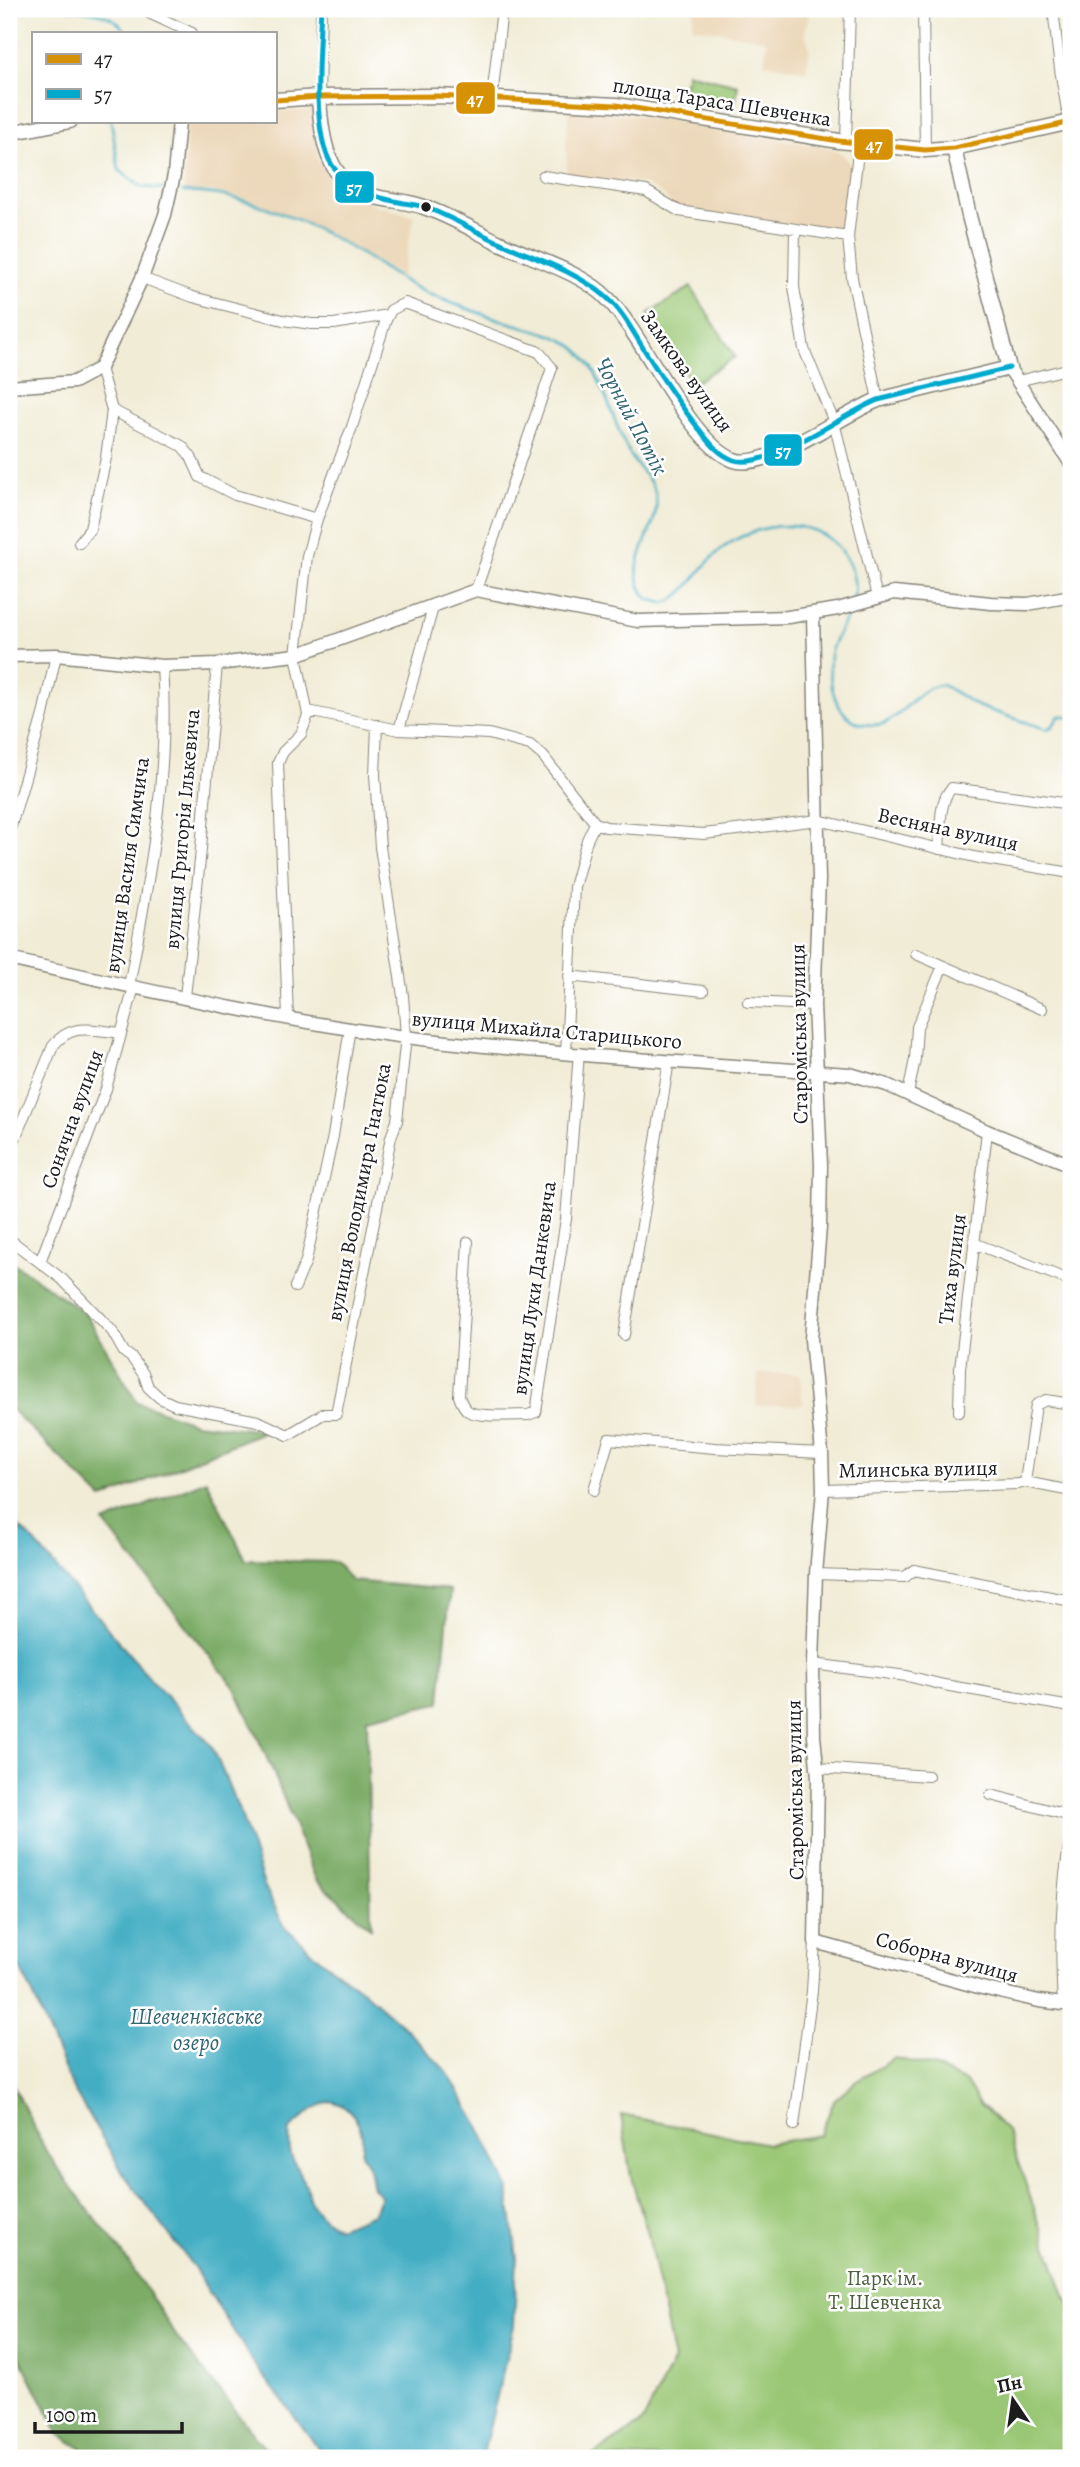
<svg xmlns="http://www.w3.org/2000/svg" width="1080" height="2467" font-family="Alegreya,serif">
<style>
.built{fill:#ecd8ba}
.green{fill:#9ac774;stroke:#5b7248;stroke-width:2}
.forest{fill:#7bac66;stroke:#4c6441;stroke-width:2}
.water{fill:#43adc3;stroke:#306470;stroke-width:2;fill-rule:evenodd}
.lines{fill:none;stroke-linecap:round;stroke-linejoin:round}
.stream{stroke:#43adc3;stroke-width:2.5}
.minor-casing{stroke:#868479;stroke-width:12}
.tertiary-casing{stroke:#868479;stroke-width:15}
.secondary-casing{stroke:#868479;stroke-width:17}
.minor{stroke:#fff;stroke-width:10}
.tertiary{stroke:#fff;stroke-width:12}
.secondary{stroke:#fff;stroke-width:14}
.bus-1-casing{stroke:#fff;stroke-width:10}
.bus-2-casing{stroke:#fff;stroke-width:10}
.bus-1{stroke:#d69104;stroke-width:5}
.bus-2{stroke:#00a9ce;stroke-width:5}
.bus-dot{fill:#1c1c1c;stroke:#fff;stroke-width:2.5}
.labels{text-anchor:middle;stroke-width:5;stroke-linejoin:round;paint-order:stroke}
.street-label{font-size:21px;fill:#1c1c1c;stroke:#fff}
.park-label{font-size:21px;fill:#4e603f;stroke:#fff}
.water-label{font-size:23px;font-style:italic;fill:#306470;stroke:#fff}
.line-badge{stroke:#fff;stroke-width:2.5}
.badge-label{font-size:19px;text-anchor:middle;font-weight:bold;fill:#fff}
</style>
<rect width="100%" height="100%" fill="#fff"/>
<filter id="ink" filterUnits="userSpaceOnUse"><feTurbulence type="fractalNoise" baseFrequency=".0143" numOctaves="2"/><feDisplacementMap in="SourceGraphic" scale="14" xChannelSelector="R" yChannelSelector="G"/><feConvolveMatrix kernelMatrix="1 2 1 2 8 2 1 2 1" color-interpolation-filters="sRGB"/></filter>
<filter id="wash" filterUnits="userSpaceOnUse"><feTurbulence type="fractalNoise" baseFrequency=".00686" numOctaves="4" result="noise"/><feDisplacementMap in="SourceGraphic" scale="28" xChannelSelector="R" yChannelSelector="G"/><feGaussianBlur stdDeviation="1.57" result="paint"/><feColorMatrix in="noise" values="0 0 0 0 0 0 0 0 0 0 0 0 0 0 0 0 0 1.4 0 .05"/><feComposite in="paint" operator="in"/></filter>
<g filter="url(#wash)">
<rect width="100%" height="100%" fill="#f1ecd6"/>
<path class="built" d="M 694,9 L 810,9 L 805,33 L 810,49 L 806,71 L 764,63 L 767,40 L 692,27 Z
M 1058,9 L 1071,9 L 1071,56 L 1062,56 Z
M 569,109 L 652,117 L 830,148 L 844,155 L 851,166 L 843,235 L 676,209 L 662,194 L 644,184 L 567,175 L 566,142 Z
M 316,110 L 318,159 L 334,182 L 375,205 L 414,216 L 402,277 L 327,232 L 277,212 L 212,191 L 184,192 L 187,121 L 275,121 L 275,112 Z
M 758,1373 L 800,1374 L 803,1405 L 756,1406 Z"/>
<path class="green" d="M 687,73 L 738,85 L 735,102 L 683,94 Z
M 691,287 L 735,357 L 692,384 L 648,314 Z
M 895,2058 L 934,2067 L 966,2082 L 981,2107 L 983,2107 L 1007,2131 L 1065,2296 L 1071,2306 L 1071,2458 L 589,2458 L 642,2423 L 674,2360 L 648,2234 L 631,2177 L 621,2115 L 768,2144 L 820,2135 L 834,2101 L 855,2082 Z"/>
<path class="forest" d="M 9,1260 L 86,1314 L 137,1402 L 195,1423 L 265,1431 L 102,1499 L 9,1407 Z
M 206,1480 L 246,1560 L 335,1562 L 352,1581 L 450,1590 L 440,1703 L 367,1718 L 371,1928 L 316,1880 L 272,1769 L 235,1688 L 104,1523 Z
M 9,2077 L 46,2151 L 77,2195 L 123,2254 L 177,2337 L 272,2458 L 97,2458 L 59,2434 L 9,2336 Z"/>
<path class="water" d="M 9,1518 L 32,1539 L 151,1680 L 212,1746 L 241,1815 L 264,1885 L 284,1926 L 322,1961 L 363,1991 L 402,2025 L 447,2072 L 479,2126 L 508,2188 L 517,2258 L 514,2326 L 482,2458 L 326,2458 L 253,2362 L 192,2265 L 125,2176 L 73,2089 L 31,1990 L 9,1948 ZM 331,2101 C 355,2107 366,2130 361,2153 L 369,2168 L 373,2188 L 381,2196 L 373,2214 L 338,2228 C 327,2222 316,2213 310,2201 C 308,2197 308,2190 306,2185 C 294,2160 287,2159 290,2129 L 314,2108 Z"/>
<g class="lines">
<path class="stream" d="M 69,9 C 90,11 116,13 126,33
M 111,121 L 119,170 L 141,187 L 163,189
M 183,192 C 246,192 308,221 361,254 C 384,268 405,284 429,294 C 454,305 480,313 504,321 C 528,329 559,333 578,350 C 604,373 613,427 632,458 C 639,469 649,478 654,489 C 668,527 616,561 648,599 L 663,603 L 671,601 C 690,589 700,568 716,554 C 746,525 807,512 838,547 C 851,563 858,580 853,602
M 849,611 C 844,624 831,644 830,656 C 828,682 834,717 863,724 C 871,725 878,726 885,723 C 907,713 917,686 943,685 L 977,706 L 1046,729 L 1052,727 L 1059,716 L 1066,716 L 1071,719"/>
</g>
</g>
<g filter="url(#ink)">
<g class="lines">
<defs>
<path id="minor" d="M 140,9 L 192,33
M 923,9 L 925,150
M 1053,9 L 1060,69 L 1069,122
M 319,97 L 321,9
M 492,98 L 502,9
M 846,142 L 850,9
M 859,144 L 848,237 L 852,278 L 878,400
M 543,176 L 646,191 L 679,211 L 848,237
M 795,229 L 794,287 L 804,349 L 834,422 L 877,597
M 142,278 L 193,297 L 283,320 L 312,324 L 334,324 L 388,315
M 1018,381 L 1071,368
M 112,410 L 182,446 L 191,457 L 200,477 L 235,495 L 317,519
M 79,543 L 90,529 L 106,458 L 112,410 L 100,368
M 308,711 L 399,730 L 489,734 L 530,745 L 543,756 L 595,823 L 606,827 L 704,834 L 818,820 L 979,858 L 1071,873
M 399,730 L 434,604
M 9,833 L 43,715 L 56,655
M 939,849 C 941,832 938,800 952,788 L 1071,804
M 916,954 L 1042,1009
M 569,976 L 703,991
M 129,986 C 149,879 170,776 162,666
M 185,997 L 200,860 L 217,664
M 748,1002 L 814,1005
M 288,1017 L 278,763 L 283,752 L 301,734 L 308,715 L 296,655 L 307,556 L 317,519 L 352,427 L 386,320 L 391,310 L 405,303 L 539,352 L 552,368 L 476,590
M 566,1053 L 574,887 L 587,840 L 595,823
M 908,1094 L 915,1059 L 917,1027 L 943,966
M 9,1153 L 53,1046 C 71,1022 93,1030 121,1033
M 9,1239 L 62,1279 L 112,1331 L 124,1352 L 132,1358 L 144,1375 L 148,1387 L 160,1398 L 175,1405 L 258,1421 L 288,1435 L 323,1414 L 336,1414 L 391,1137 L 397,1121 L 406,1036 L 403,996 L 380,847 L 375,775 L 377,725
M 468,1242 L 459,1396 C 461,1402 463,1407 468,1411 C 479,1418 514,1415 528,1415 L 536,1412 L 566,1219 L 579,1053
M 976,1244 L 1071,1281
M 40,1262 L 106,1089 L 134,987
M 295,1287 L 306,1261 L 333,1136 L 350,1028
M 624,1335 L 669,1061
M 959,1412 L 960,1369 L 987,1131
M 1025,1482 L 1071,1491
M 594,1490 L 609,1439 L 715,1448 L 822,1453
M 823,1490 L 1018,1484 L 1025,1482 L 1036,1405 L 1046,1400 L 1071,1404
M 816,1574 L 905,1577 L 914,1570 L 1071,1601
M 813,1664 L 907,1676 L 944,1685 L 1071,1707
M 818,1768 L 928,1776
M 991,1795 L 1071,1816
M 1063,2004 C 1060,1947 1060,1892 1071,1835
M 794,2125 L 812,1991 L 815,1942"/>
<path id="tertiary" d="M 1009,368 L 1071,464
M 9,387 L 74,382 L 100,368 L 142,278 L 165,215 L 174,175 L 179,121
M 813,614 L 819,880 L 814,1005 L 821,1165 L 820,1227 L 811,1339 L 822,1453 L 823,1490 L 816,1574 L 813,1664 L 814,1736 L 818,1777 L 815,1942 L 982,1988 L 1039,2001 L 1071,2005
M 9,656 L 56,655 L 162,666 L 217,664 L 296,655 L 476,590 L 638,621 L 788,617 L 838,609 L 894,593 L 991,603 L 1028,604 L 1071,596
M 9,959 C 153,992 300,1026 447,1042 C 581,1057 716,1064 850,1074 L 887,1085 L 987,1131 L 1071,1165"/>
<path id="secondary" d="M 319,97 C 321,136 326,184 372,196 C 389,201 408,201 424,207 C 450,216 475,231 500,243 C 532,258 584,273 608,299 C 643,335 690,444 734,460 C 766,472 844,413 878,400 L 1009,368 L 969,216 L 954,148
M 275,100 L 319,97 L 437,96 L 616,105 L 839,141 L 925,150 L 954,148 L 1071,122
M 9,133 L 70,121"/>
</defs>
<use href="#minor" class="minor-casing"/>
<use href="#tertiary" class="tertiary-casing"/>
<use href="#secondary" class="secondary-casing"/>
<use href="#minor" class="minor"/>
<use href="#tertiary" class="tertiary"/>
<use href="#secondary" class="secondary"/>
<defs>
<path id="bus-1" d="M 275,100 L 319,97 L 437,96 L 616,105 L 839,141 L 925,150 L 954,148 L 1071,122"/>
<path id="bus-2" d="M 321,9 C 319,48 311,133 332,165 C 349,191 376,198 404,203 C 411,204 418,205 425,207 C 451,217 476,232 501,243 C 536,259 575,271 605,296 C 622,310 633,332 645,351 C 662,378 679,404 699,429 C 709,442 719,455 734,460 C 767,471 844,413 878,400 L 1009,368"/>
</defs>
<use href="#bus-1" class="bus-1-casing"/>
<use href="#bus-2" class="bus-2-casing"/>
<use href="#bus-1" class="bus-1"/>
<use href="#bus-2" class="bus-2"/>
</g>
</g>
<circle class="bus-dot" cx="426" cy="207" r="6"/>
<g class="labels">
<g class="street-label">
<text transform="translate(722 102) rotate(9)" y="7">площа Тараса Шевченка</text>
<text transform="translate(687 371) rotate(55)" y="7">Замкова вулиця</text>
<text transform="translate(182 829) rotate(-85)" y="7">вулиця Григорія Ількевича</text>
<text transform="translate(948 829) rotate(12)" y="7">Весняна вулиця</text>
<text transform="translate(127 865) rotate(-82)" y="7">вулиця Василя Симчича</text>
<text transform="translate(547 1030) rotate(5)" y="7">вулиця Михайла Старицького</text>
<text transform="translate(799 1034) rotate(-91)" y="7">Староміська вулиця</text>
<text transform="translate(72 1119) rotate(-70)" y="7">Сонячна вулиця</text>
<text transform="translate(359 1192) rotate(-79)" y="7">вулиця Володимира Гнатюка</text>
<text transform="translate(952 1269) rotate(-83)" y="7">Тиха вулиця</text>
<text transform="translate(534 1288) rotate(-82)" y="7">вулиця Луки Данкевича</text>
<text transform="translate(918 1469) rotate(-1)" y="7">Млинська вулиця</text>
<text transform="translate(795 1790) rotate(-91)" y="7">Староміська вулиця</text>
<text transform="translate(947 1957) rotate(15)" y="7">Соборна вулиця</text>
</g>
<g class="park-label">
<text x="885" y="2285">Парк ім.<tspan x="885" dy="24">Т. Шевченка</tspan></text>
</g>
<g class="water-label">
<text transform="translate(632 416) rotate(62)" y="8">Чорний Потік</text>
<text x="196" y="2024">Шевченківське<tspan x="196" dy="26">озеро</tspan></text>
</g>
</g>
<g class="line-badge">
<rect x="455" y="81" width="41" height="34" rx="7" fill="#d69104"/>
<rect x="853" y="128" width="41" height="33" rx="7" fill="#d69104"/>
<rect x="334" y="170" width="41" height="34" rx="7" fill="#00a9ce"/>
<rect x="763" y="433" width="40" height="34" rx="7" fill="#00a9ce"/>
</g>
<g class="badge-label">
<text x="475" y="105">47</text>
<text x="874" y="151">47</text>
<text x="354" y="194">57</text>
<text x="783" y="457">57</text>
</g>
<rect width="1080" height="2467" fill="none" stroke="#fff" stroke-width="35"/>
<rect x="32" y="32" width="245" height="91" fill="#ffffff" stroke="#a4a4a4" stroke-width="2"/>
<rect x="46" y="54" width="35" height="10" fill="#d69104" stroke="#a4a4a4" stroke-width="2"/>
<text x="94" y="66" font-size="21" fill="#1c1c1c">47</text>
<rect x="46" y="89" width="35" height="10" fill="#00a9ce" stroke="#a4a4a4" stroke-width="2"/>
<text x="94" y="102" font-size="21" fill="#1c1c1c">57</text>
<g transform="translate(1013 2400) rotate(347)" stroke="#ffffff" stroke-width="5" paint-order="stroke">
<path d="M0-5L12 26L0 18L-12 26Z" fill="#1c1c1c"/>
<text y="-10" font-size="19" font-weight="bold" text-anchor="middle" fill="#1c1c1c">Пн</text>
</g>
<path d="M35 2422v10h147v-10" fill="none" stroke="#1c1c1c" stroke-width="3.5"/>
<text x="46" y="2422" font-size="21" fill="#1c1c1c" stroke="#ffffff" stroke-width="5" paint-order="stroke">100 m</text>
</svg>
